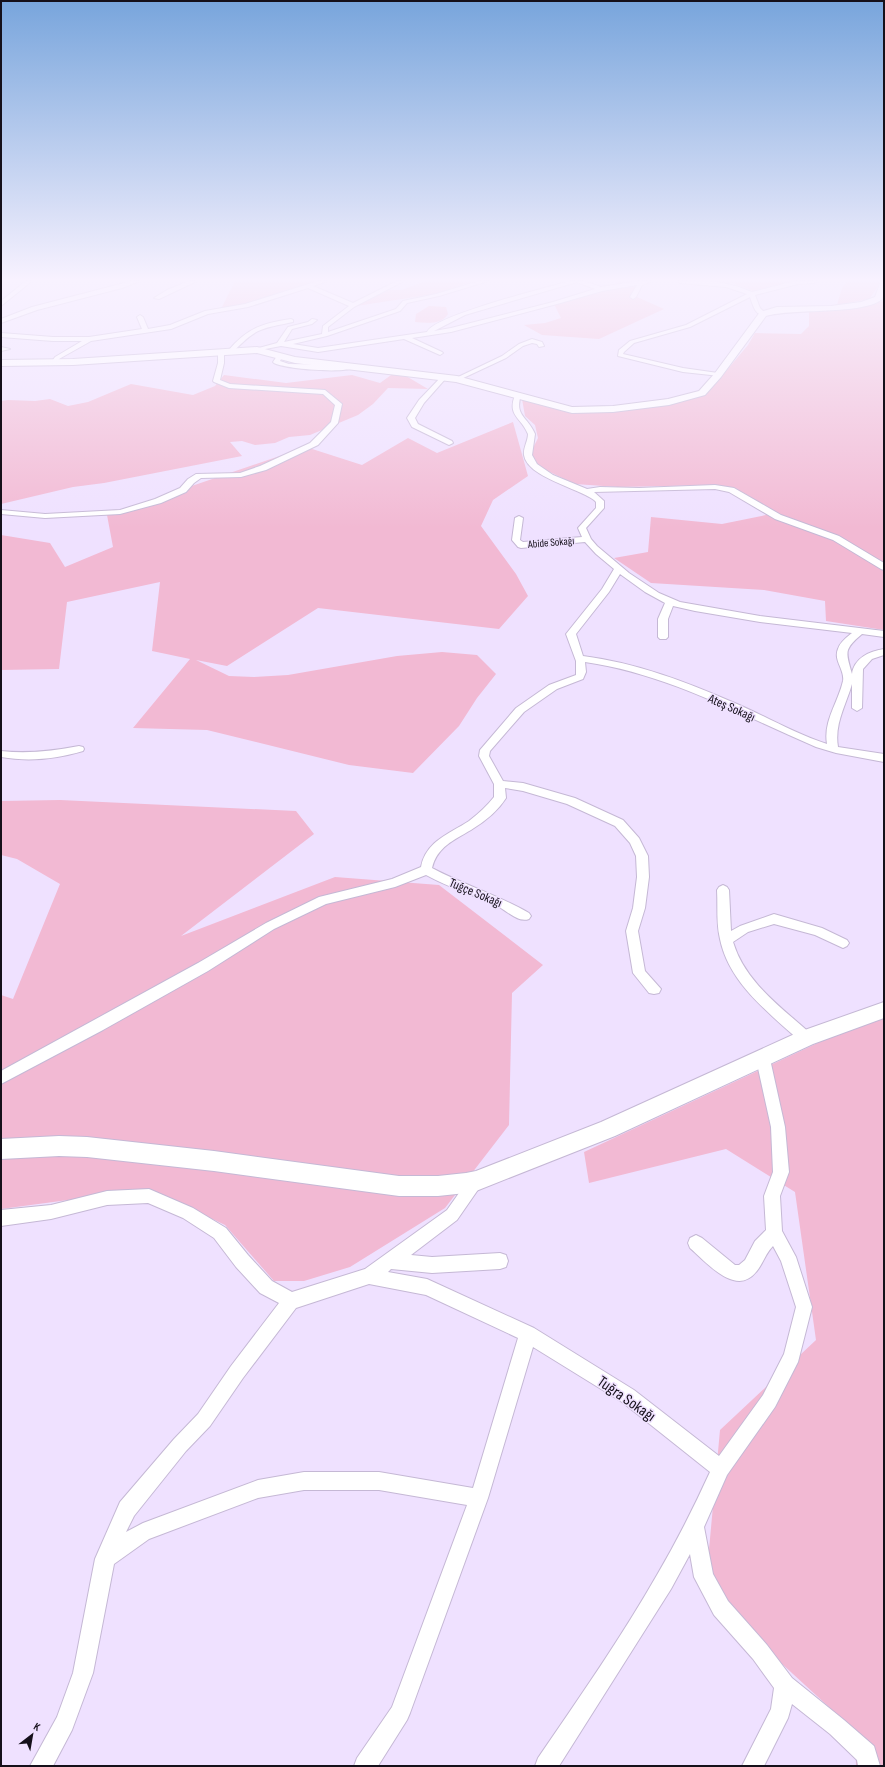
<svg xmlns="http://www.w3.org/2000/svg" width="885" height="1767" font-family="'Sofia Sans Condensed',sans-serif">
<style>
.green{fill:#f2b9d3}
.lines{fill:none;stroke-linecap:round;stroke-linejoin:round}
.street-casing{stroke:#c5b8d5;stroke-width:2}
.secondary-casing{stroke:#c5b8d5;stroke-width:2}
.street{fill:#fff;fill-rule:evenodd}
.secondary{fill:#fff;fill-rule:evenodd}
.labels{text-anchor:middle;stroke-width:3;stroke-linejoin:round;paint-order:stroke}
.far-street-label{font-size:11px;fill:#15101a;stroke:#efe1ff}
.street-label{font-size:13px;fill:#15101a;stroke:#efe1ff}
.near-street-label{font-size:16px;fill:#15101a;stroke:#efe1ff}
</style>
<rect width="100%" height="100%" fill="#efe1ff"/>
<path class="green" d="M 235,281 L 325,281 L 247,305 L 221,309 Z
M 426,281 L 473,281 L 435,294 L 356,306 L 389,290 L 402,290 Z
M 617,281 L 647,281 L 636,285 L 637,297 L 664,309 L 599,339 L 542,335 L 524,325 L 545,323 L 561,318 L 554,304 L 618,283 Z
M 692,281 L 794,281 L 753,291 L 733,283 Z
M 848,281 L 882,281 L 869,299 L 837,305 L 842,288 Z
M 884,301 L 884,630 L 826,621 L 825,601 L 764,590 L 651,583 L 614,558 L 648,552 L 651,517 L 722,524 L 766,515 L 758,505 L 733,490 L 718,485 L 618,487 L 575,484 L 535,465 L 530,454 L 538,438 L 535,425 L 525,416 L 522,399 L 582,413 L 671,404 L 696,398 L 711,389 L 748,345 L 755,333 L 801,334 L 809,326 L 809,312 L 839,310 Z
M 429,306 L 446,307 L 448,314 C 441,325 427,323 415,322 L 416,314 Z
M 394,373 L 406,376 L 428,389 L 388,388 L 373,404 L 358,415 L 310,435 L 289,437 L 275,443 L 255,445 L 242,441 L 230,442 L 242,456 L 104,483 L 73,487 L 1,504 L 1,401 L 8,400 L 35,401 L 50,399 L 68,406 L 88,402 L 131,384 L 193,395 L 215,386 L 224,375 L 286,383 L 352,375 L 380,383 Z
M 513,422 L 528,476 L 493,500 L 481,526 L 516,574 L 528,596 L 499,629 L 318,608 L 227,666 L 196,660 L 229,676 L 254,677 L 288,675 L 397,656 L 442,652 L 477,655 L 496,674 L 477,698 L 459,726 L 413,773 L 349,765 L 207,730 L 133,728 L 190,659 L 152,651 L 160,582 L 67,602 L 59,669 L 1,670 L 1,535 L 50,543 L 65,567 L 113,547 L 107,515 L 306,447 L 362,465 L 408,438 L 437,453 Z
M 60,800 L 296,811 L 314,834 L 181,936 L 335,877 L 439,885 L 543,965 L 512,993 L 509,1125 L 445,1208 L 350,1267 L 304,1281 L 274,1281 L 225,1225 L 150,1189 L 1,1209 L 1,995 L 13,999 L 60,884 L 17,859 L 1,855 L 1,801 Z
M 884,1012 L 884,1766 L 856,1766 L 855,1731 L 705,1593 L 720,1430 L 816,1340 L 795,1192 L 726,1149 L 589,1183 L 584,1152 Z"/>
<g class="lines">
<defs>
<path id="street" d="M 26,281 L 32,281 L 1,306 L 1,301 Z
M 132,281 L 140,281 L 122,288 L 37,310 L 1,323 L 1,319 L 32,307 Z
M 189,281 L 197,281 L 159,299 L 154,298 L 167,290 Z
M 318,281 L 327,281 L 313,286 L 353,303 L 397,281 L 404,281 L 354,307 L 328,327 L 328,332 L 396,309 L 403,301 L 436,294 L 479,281 L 488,281 L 439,296 L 407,303 L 400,311 L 327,336 L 293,344 L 318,348 L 427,332 C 433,316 549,287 570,281 L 584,281 L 601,287 L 639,281 L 652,281 L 642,285 L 636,297 L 633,299 L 630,297 L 637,285 L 602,291 L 557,304 L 451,332 L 412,338 L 442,352 L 443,353 L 440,355 L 404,339 L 318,352 L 281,346 L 255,351 L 255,349 L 277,343 L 288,327 L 308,322 L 312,319 L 317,320 L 312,324 L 292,329 L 284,342 L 322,334 L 323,326 L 349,306 L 308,288 L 248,307 L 208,314 L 171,329 L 91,341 L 59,359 L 56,364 L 54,365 L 51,363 L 55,357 L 82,341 L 53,341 L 1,337 L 1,333 L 53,337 L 89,337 L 142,329 L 137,317 L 140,315 L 143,317 L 148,329 L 170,325 L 205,311 L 245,304 ZM 577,282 L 595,289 L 553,302 L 451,328 L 434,331 L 465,315 Z
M 677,281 L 717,282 L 736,286 L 752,292 L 795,281 L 817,281 L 814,283 L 798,284 L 755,295 L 760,308 L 765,313 L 765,315 C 755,316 753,305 750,297 L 690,327 L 634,343 L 624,352 L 623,354 L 683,368 L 718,373 L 721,375 L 720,376 L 683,372 L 618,356 L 619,350 L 630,341 L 686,325 L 747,294 L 726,287 L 680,283 Z
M 291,319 L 293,320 L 293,322 C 261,329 257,327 233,352 L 228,351 C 247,328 263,323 291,319 Z
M 532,339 L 542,342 L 544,346 L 539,347 L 537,344 L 532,343 L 523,346 L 506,358 L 459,380 L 454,379 L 502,356 L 519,344 Z
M 1,347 L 10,349 L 1,351 Z
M 221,350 L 224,352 L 224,363 L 220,380 L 230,384 L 325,390 L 342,404 L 338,423 L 318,445 L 266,470 L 241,477 L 201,478 L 194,483 L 186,492 L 161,503 L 120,514 L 45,518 L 1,514 L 1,510 L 45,514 L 120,510 L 155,499 L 180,488 L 188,479 L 196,474 L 240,473 L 260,466 L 310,443 L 331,422 L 335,405 L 323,394 L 229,388 L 214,382 L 213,381 L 218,363 L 218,352 Z
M 279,355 L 282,357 L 280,361 L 289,364 L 352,365 L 355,367 C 346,374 286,369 274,363 L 273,362 L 277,356 Z
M 442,376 L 447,377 L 424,403 L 415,418 L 418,424 L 452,441 L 453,443 L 449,445 L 412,427 L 407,418 L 419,400 Z
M 518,393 L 521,395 C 514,416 528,417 535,434 L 532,455 L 537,464 L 553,475 L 587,489 L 600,487 L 639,488 L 715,485 L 734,488 L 781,515 L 839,536 L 884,563 L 884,570 L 881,569 L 833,540 L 775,519 L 729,492 L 715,489 L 594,492 L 604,501 L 604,508 L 586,528 L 591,539 L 597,546 L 629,573 L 659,593 L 680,602 L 760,616 L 884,631 L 884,637 L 862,634 C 843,650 846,652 852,674 C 854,658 870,651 884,649 L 884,655 L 872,659 L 863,669 L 862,708 L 857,711 L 852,708 L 852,684 C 846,705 834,724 838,747 L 884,754 L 884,762 L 836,753 L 816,747 C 741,715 668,674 585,662 L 586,672 L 583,679 L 557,689 L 524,712 L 490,751 L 489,756 L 503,781 L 523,783 L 575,798 L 623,820 L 639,838 L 648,856 L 649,877 L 645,908 L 638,931 L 645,971 L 661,989 L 659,993 L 654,994 L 649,993 L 633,973 L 626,931 L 633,908 L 637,877 L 636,856 L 630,843 L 615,826 L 567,804 L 523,791 L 505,788 L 506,798 C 498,811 484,822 471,830 C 454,840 437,847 432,868 C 464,885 498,895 529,913 L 531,916 L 529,919 C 519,923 508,912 499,907 C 475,895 449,888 426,875 L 395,887 L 326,904 L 274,929 L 208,971 L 103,1030 L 1,1084 L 1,1071 L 198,963 L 266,923 L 319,897 L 392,879 L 421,867 C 426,841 449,834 469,821 C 478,814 487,806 494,797 L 494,784 L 479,756 L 480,750 L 516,708 L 549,685 L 576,675 L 576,661 L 566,634 L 602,589 L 614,569 L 596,554 L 585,542 L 521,548 L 518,547 L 512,540 L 515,518 L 519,516 L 523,518 L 520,540 L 523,542 L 582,537 L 578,528 L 596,508 L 596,502 L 594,500 C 578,488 527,477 524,455 C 523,448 528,441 528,434 C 521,417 507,416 515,395 ZM 620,574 L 645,592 L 665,603 L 658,619 L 658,637 L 660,639 L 666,639 L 668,637 L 668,619 L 673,606 L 695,611 L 760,622 L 852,633 C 847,637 840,642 838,649 C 833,660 845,670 843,681 C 838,703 823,721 827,744 C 796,734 767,717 737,704 C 687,682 637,663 583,656 L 576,634 L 609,592 Z
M 79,746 L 83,747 L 84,749 L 83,751 C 56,759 29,762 1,757 L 1,751 C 28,754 53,751 79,746 Z
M 723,885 L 727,887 L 729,890 L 731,931 L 740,926 L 774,914 L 822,928 L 847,940 L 849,943 L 847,946 L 843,948 L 815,935 L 774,924 L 748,932 L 733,942 C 745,982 781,1007 811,1034 L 813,1038 L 811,1042 L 806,1044 L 801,1042 C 769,1013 729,983 720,939 C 716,923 718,906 717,890 L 719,887 Z
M 763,1053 L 768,1055 L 770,1059 L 785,1127 L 789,1172 L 780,1196 L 782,1231 L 796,1257 L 812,1307 L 798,1362 L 775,1407 L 727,1475 L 704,1527 L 713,1574 L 728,1601 L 767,1645 L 792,1678 L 844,1720 L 874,1746 L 880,1766 L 858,1766 L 857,1760 L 830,1734 L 792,1704 L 788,1718 L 764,1766 L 742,1766 L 771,1709 L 774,1688 L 753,1659 L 714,1615 L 694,1577 L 690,1554 L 671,1589 L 559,1766 L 535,1766 L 538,1758 C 579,1698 621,1638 657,1575 C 677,1541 694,1507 710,1472 L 622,1402 L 533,1347 L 488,1498 L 410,1713 L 407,1720 L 378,1766 L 354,1766 L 357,1758 L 392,1707 L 467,1505 L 379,1490 L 304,1490 L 258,1498 L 149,1539 L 114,1564 L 93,1673 L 72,1730 L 53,1766 L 30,1766 L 57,1717 L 73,1673 L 95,1559 L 120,1502 L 174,1439 L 198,1414 L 231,1366 L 279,1303 L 260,1293 L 236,1267 L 214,1238 L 183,1218 L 148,1203 L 107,1205 L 51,1219 L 1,1226 L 1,1210 L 51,1205 L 107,1191 L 149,1189 L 193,1208 L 226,1228 L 248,1255 L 272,1281 L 292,1292 L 365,1269 L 447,1210 L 471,1176 L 476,1174 L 481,1176 L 484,1181 L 457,1220 L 411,1255 L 432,1257 L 500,1253 L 506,1255 L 508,1261 L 506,1267 L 500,1269 L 432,1273 L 391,1269 L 388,1272 L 427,1279 L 534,1328 L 634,1390 L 719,1456 L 763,1395 L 784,1354 L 796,1307 L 781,1261 L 773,1246 C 765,1254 763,1264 756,1272 C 736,1297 707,1263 690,1248 L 688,1243 L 690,1238 L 696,1235 L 702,1238 L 735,1265 L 739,1265 L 745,1260 L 755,1241 L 766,1230 L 764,1196 L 773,1172 L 771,1127 L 756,1059 L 758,1055 ZM 369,1284 L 426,1295 L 518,1338 L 473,1488 L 379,1472 L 304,1472 L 258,1480 L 143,1523 L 126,1532 L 134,1516 L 186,1451 L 210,1426 L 243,1378 L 296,1308 Z"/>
<path id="secondary" d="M 881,281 L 884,281 L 884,294 L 882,299 C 865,315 792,308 766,316 L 721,377 L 705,395 L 669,405 L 613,412 L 572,413 L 456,382 L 295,363 L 257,353 L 73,365 L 1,366 L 1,360 L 73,359 L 257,347 L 295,357 L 457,376 L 572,407 L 613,406 L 668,399 L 699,391 L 715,373 L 760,312 L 777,307 L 831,306 L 861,302 L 875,297 Z
M 884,1002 L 884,1018 L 813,1044 L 615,1136 L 476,1191 L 466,1193 L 438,1196 L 399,1196 L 214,1171 L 87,1157 L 59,1156 L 1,1159 L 1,1139 L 59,1136 L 87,1137 L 214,1151 L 399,1176 L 438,1176 L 466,1173 L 476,1171 L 601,1122 L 799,1032 Z"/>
</defs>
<use href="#street" class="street-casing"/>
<use href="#secondary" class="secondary-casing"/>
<use href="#street" class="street"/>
<use href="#secondary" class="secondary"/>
</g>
<linearGradient id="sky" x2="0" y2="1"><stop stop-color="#78a5dc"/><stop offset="0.53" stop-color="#f8f2ff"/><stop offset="1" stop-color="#f8f2ff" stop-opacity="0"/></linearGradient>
<rect width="885" height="528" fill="url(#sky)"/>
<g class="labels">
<g class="far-street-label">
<text transform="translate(551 542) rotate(-5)" y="4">Abide Sokağı</text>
</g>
<g class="street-label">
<text transform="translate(732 707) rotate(24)" y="5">Ateş Sokağı</text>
<text transform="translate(476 892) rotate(23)" y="5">Tuğçe Sokağı</text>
</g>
<g class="near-street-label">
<text transform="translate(627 1398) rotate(35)" y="6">Tuğra Sokağı</text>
</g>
</g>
<rect width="885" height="1767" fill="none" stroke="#15101a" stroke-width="4"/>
<g transform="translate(32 1735) rotate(31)" stroke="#efe1ff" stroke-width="3" paint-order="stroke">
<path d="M0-3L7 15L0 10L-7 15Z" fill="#15101a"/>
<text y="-6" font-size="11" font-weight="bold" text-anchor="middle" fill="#15101a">K</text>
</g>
</svg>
